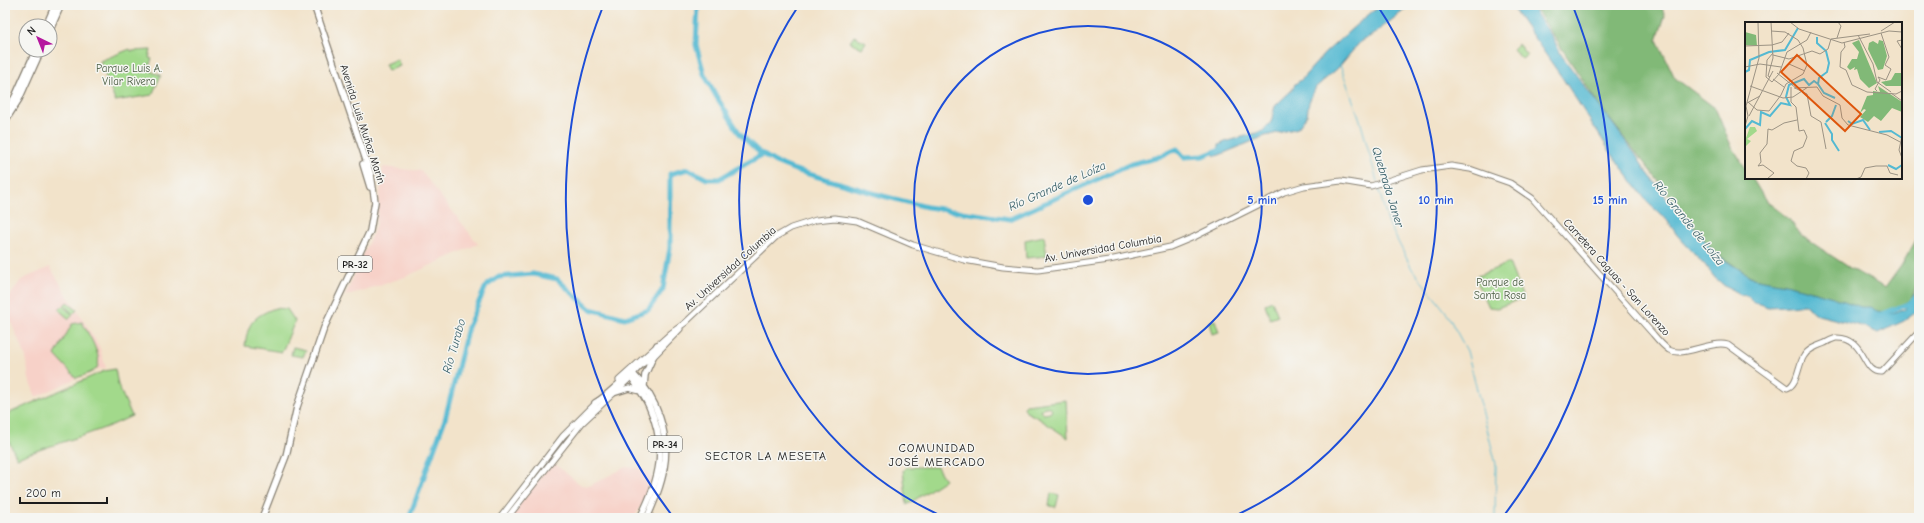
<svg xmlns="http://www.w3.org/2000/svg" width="1924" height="523" font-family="'Comic Neue',sans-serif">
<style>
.built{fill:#f7d1c8}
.green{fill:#a2d98b;stroke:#5f7a54;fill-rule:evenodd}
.forest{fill:#81b977;stroke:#4e6a4a}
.water{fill:#54b9d2;stroke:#386a77}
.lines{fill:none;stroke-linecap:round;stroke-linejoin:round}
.stream{stroke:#54b9d2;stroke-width:1}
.river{stroke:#54b9d2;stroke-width:5}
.secondary-casing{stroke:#878073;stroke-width:7}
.primary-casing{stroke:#878073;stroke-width:8}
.secondary{stroke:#fff;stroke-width:5}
.primary{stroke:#fff;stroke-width:5.5}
.ring{fill:none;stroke:#1d4ed8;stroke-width:2}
.labels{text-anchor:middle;stroke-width:3;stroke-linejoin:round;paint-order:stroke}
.shield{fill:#f6f6f2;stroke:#5d5d5c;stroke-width:1}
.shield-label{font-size:10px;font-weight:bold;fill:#1c1c1c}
.park-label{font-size:11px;fill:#4b5e43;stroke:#f6f6f2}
.street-label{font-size:11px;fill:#1c1c1c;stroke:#f6f6f2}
.water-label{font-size:12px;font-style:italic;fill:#325b65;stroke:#f6f6f2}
.neighbourhood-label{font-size:12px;letter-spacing:1px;fill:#1c1c1c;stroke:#f6f6f2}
.inset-river{fill:none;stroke:#54b9d2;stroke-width:2}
.inset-road{fill:none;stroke:#9c9384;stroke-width:1}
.view{fill:#de560d;fill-opacity:0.15;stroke:#de560d;stroke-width:2}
.inset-edge{fill:none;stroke:#1c1c1c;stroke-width:2}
.centre{fill:#1d4ed8;stroke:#f6f6f2;stroke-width:2}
.ring-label{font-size:12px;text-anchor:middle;font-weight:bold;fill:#1d4ed8;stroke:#f6f6f2;stroke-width:3;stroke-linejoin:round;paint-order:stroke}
</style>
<rect width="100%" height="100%" fill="#f6f6f2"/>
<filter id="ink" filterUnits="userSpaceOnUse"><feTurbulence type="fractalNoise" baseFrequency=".025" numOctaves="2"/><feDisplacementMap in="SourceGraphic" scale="8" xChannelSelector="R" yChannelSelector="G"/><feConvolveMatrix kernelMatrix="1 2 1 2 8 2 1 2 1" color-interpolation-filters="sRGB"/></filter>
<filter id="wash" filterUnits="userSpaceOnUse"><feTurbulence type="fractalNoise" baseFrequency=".012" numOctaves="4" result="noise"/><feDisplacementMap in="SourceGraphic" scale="16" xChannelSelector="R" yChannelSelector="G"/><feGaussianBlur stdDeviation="0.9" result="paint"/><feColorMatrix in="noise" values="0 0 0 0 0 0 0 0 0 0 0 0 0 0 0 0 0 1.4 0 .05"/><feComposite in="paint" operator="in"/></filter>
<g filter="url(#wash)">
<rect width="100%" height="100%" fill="#f2e3ca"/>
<path class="built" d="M 383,167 L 421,171 L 478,244 L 405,277 L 345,296 L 376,225 Z
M 50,267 L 99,346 L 106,368 L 94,370 L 36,397 L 29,379 L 26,357 L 9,318 L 5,315 L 5,303 L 21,280 Z
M 552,462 L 581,485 L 589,486 L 626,467 L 643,469 L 652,477 L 651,489 L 634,518 L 508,518 Z"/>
<path class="green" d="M 854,36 L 866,42 L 862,48 L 850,42 Z
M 1518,44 L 1527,55 L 1522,59 L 1513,49 Z
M 130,49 L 131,51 L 151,50 L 149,58 L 152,59 L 150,64 L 152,72 L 161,75 L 152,95 L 115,101 L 100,61 Z
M 397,59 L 400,66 L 388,71 L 385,64 Z
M 1044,236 L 1047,256 L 1026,258 L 1025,240 Z
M 1509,263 L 1523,298 L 1497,308 L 1489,307 L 1475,277 Z
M 1272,301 L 1278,316 L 1270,319 L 1265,304 Z
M 67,302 L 77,310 L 73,314 L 64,305 Z
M 63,306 L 73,315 L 69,319 L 59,310 Z
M 275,308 L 287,309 L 295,321 L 282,352 L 245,346 C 248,322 253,317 275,308 Z
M 1215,320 L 1219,332 L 1212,334 L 1209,322 Z
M 82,322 C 87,332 105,359 96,369 C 92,373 82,376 76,378 L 55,355 L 72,324 Z
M 293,347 L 306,350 L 303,357 L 291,355 Z
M 115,369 L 118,385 L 132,416 C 96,434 55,443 17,458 L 5,434 L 5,415 L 104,371 Z
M 1066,400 L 1068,438 L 1038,418 L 1026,412 L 1024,407 L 1026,405 ZM 1044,407 L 1049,407 L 1052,410 L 1050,413 L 1044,414 L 1041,411 Z
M 907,467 L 937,467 L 945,480 L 907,505 L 903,470 Z
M 1051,493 L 1059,495 L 1056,507 L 1049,506 Z"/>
<path class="forest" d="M 1533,5 L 1661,5 L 1665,16 L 1657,40 L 1675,78 L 1715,108 L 1730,143 L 1746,169 L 1746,178 L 1752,178 L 1766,201 L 1788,218 L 1802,236 L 1850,268 L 1885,288 L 1901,266 L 1919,235 L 1919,280 L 1911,300 L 1880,315 L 1753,278 L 1714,252 L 1601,108 Z"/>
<path class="water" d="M 1384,5 L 1411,5 L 1371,36 L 1361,41 L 1338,68 L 1316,87 L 1309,102 L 1307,115 L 1298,128 L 1265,136 L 1217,156 L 1214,155 L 1213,153 L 1219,149 L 1219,145 L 1225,142 L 1263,131 L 1271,122 L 1275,106 L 1292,90 L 1295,84 L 1301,80 L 1325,53 L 1356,25 L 1373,11 Z
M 1511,5 L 1530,5 L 1551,35 L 1562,56 L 1636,155 L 1644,168 L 1675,209 L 1686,219 L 1717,255 L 1753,278 L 1790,285 L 1833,297 L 1861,307 L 1870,307 L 1877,311 L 1891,313 L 1904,310 L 1919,288 L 1919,310 L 1904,321 L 1878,333 L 1865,327 L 1818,315 L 1805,305 L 1768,307 L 1753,302 L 1748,296 L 1740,295 L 1737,292 L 1726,287 L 1715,278 L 1705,265 L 1677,235 L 1667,220 L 1648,203 L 1611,153 L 1563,79 Z"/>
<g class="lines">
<path class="stream" d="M 1340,65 L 1360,120 L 1377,181
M 1378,186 L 1388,222 L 1412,269 L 1446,312 L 1467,351 L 1496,464 L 1495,518"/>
<path class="river" d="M 698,5 L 696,45 L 704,74 L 716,96 L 740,134 L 759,152 L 775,162 L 795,170 L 883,196 L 927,207 L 1010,219 L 1131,164 L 1156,158 L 1177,149 L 1184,157 L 1203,156 L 1221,149
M 1880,315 L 1910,303 L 1919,294
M 409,518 L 445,419 L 468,327 L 486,286 L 499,277 L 533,274 L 557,279 L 590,309 L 625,318 L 648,310 L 663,289 L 670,248 L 670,174 L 688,169 L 707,179 L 719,179 L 763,154"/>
</g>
</g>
<g filter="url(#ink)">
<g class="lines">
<defs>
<path id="secondary" d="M 651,359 L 680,329
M 619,380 L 671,333 L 685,323 L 777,236 L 791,228 L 816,220 L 835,218 L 857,221 L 913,245 L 964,260 L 1003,267 L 1038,270 L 1109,260 L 1170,247 L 1194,237 L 1284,192 L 1304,186 L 1341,181 L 1371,186 L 1422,170 L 1451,166 L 1470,169 L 1510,183 L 1532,198 L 1653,334 C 1658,340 1663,346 1669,350 C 1684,358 1710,340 1728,345 L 1787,388 C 1798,385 1798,364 1804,356 C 1808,349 1817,346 1825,343 C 1828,341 1833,339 1836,338 C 1867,337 1861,374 1882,372 L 1919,332
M 500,518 L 563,436 L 598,401
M 507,518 L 582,423 L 630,378"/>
<path id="primary" d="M 46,26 L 55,5
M 50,30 L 61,5
M 5,113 L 15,97 L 36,50
M 5,121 L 19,99 L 41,50
M 363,164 L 370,187
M 644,386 L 645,375 L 653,357
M 613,393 L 629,388 L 641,391
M 595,403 C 609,395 619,381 633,374 C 657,397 670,436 664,468 C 661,486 654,502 647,518
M 262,518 L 286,456 L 297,407 L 324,328 L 370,231 L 375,202 L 371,175 L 314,5
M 640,518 C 660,479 668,448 649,406 C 644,395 637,386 631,376 C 638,365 653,358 657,345"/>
</defs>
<use href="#secondary" class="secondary-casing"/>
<use href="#primary" class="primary-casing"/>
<use href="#secondary" class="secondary"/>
<use href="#primary" class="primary"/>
</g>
</g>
<g class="ring">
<circle cx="1088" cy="200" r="174"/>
<path d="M946 518A348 348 0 0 1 799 5M1377 5A348 348 0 0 1 1230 518"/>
<path d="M674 518A522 522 0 0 1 602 9M1574 9A522 522 0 0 1 1502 518"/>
</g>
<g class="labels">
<g class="shield">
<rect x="338" y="256" width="34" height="16" rx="3"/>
<rect x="648" y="436" width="34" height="16" rx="3"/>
</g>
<g class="shield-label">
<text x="355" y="268">PR-32</text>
<text x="665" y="448">PR-34</text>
</g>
<g class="park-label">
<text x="129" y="72">Parque Luis A.<tspan x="129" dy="13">Vilar Rivera</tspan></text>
<text x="1500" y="286">Parque de<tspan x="1500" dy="13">Santa Rosa</tspan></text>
</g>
<g class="street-label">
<text transform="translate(363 124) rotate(72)" y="4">Avenida Luis Muñoz Marín</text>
<text transform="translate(1103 248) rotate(-10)" y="4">Av. Universidad Columbia</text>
<text transform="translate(730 268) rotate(-42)" y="4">Av. Universidad Columbia</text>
<text transform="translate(1617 277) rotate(48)" y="4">Carretera Caguas - San Lorenzo</text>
</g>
<g class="water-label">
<text transform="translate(1057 186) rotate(-24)" y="4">Río Grande de Loíza</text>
<text transform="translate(1388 187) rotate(73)" y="4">Quebrada Janer</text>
<text transform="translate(1689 223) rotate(51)" y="4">Río Grande de Loíza</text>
<text transform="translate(454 346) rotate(-74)" y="4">Río Turabo</text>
</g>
<g class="neighbourhood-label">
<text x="937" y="452">COMUNIDAD<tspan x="937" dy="14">JOSÉ MERCADO</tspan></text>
<text x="766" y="460">SECTOR LA MESETA</text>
</g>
</g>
<g transform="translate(1745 22)">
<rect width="157" height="157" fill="#f2e3ca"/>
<path d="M 5,105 L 10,105 L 12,109 L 2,117 L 6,119 L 0,125 L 1,116 Z" fill="#a2d98b"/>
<path d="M 0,10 L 11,13 L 12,24 L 0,23 ZM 114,18 L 132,61 L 124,66 L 115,57 L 112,47 L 109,48 L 110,45 L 105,48 L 102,45 L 107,37 L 112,37 L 114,30 L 107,21 ZM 134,18 L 138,19 L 142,34 L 138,47 L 133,48 L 123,27 L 124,21 L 128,19 L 133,22 ZM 150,51 L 157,51 L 157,64 L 141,64 L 136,60 L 146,58 ZM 133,64 L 157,80 L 157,90 L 147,86 L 136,99 L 129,94 L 123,100 L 115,95 L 121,88 L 119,87 L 115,91 L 122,74 L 128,73 L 128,69 L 135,70 Z" fill="#81b977"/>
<path class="inset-river" d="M 72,15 L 72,21 L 81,29 L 84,41 L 82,50 L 74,56 L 73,62 L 79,71 L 90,76M 0,50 L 4,48 L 5,38 L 24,30 L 40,28 L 53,6M 103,99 L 107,102 L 118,98 L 125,108M 81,100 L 87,94 L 91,83M 80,101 L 87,112 L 87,118 L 94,129M 0,107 L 7,99 L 15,103 L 16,90 L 25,94 L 36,81 L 45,83 L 41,75 L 44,63 L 59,57 L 64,63 L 69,59 L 73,62M 134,110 L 146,109 L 157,116M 143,143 L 151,147 L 157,143"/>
<path class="inset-road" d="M 45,0 L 54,7 L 97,21 L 144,9 L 157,10M 136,9 L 150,0M 113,13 L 128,42 L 132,60 L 146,70M 92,16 L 96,4 L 93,0M 86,17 L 125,12M 157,18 L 152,19 L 157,27M 99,20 L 100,25 L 96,30 L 95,45 L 101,48 L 107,63 L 122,70 L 151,72 L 157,69M 27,23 L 37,20 L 44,11M 0,24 L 27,23M 28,31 L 22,38 L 21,55 L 27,60 L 34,52 L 42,30 L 62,18 L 66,10M 28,33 L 44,37 L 67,29 L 75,32 L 83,27 L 86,17M 44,42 L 60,49M 0,45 L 15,42 L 36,45M 32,51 L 51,66M 25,55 L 23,54 L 28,36 L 26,0M 28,57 L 39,65M 5,64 L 38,76 L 48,75 L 63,65M 46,65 L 46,80 L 51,85 L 54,109 L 59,108 L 62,115 L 58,125 L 49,129 L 46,139 L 52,144 L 61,146 L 64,151 L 61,157M 49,66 L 72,65 L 78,74 L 95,83 L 97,96 L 103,103 L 142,113 L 157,121M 50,66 L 62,72 L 66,94 L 76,100 L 81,127M 132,69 L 130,67 L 135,58 L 133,55 L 141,58 L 146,47 L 140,43 L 144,35 L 136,11M 146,71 L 157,79M 3,80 L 12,88 L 24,89 L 36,73 L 41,62 L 58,52 L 62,43 L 58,26 L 53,18 L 40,10 L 26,9M 2,81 L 15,74M 4,94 L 28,49M 0,104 L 3,94 L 1,84 L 14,36 L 13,0M 157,114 L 154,128 L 157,136M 22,157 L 29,151 L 18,143 L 13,144 L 16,140 L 15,131 L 22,122 L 23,107 L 27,108 L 39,101 L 52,98M 111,157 L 116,155 L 120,146 L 131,144 L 142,144 L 145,151 L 153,153"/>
<path class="view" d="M 52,33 L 116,92 L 100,109 L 36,50 Z"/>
<rect width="157" height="157" class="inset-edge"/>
</g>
<circle cx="1088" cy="200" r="6" class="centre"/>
<g class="ring-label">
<text x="1262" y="204">5 min</text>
<text x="1436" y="204">10 min</text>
<text x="1610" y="204">15 min</text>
</g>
<rect width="1924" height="523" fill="none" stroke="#f6f6f2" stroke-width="20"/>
<g transform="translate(38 38) rotate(317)"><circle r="19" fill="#f6f6f2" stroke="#9f9f9c"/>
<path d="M0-3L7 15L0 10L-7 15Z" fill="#b5179e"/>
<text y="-6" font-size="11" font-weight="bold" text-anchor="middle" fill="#1c1c1c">N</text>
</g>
<path d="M20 497v6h87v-6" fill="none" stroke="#1c1c1c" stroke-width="2"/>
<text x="26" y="497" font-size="12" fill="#1c1c1c" stroke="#f6f6f2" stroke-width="3" paint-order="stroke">200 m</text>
</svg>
